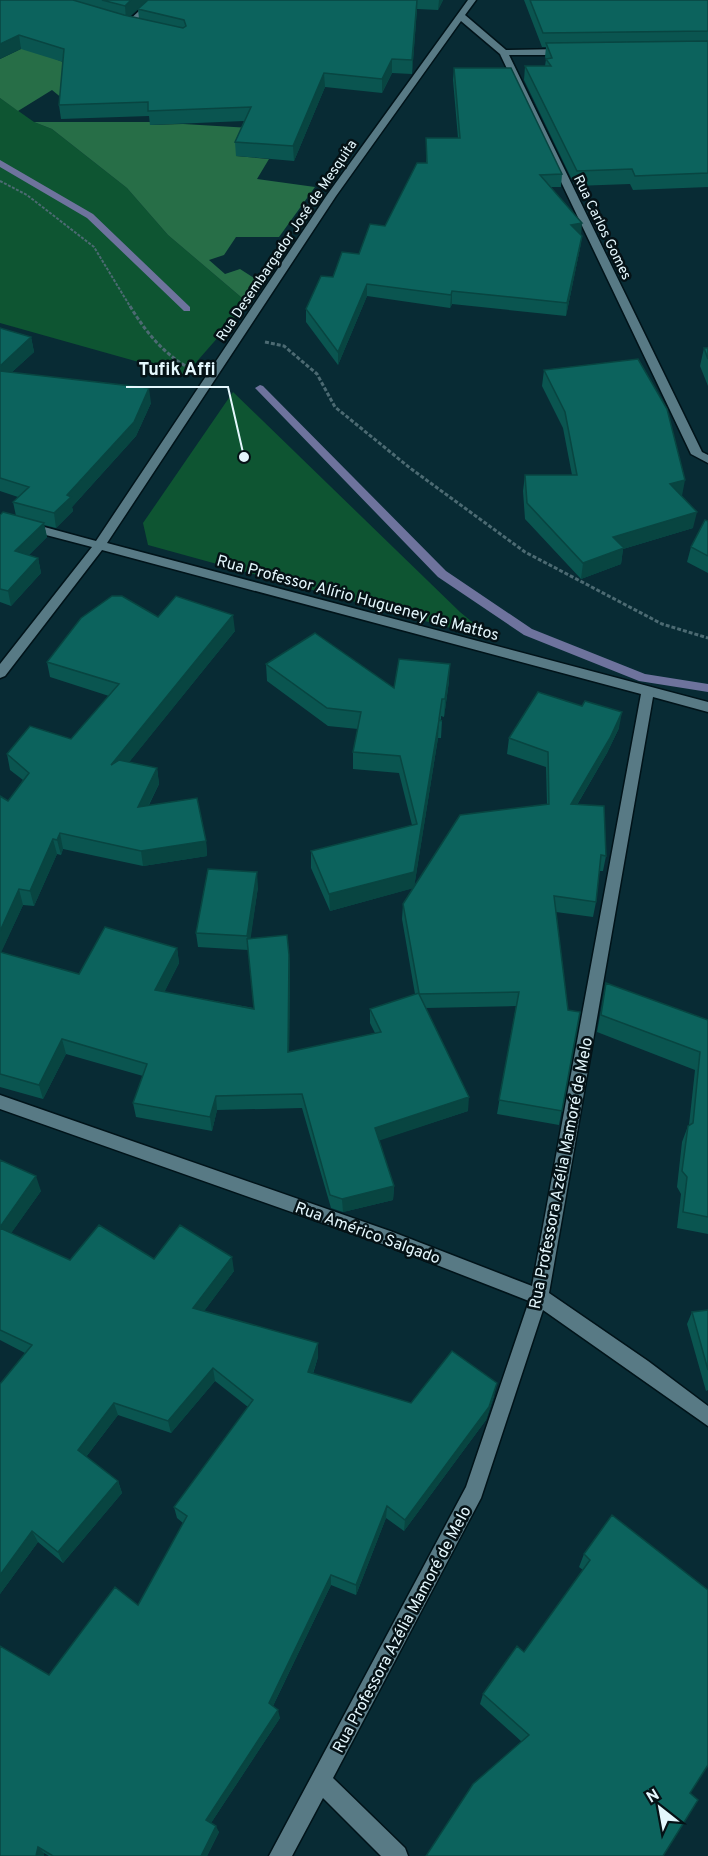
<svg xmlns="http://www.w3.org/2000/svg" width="708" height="1856" font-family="Overpass,sans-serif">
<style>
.green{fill:#0e5532}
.forest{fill:#276e47}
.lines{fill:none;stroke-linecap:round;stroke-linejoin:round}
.stream{fill:#6e739d;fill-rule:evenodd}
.minor-casing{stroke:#001319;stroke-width:3}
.path-far1{stroke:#4c6a72;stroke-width:2;stroke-dasharray:3 1.5;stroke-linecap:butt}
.path{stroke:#4c6a72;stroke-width:3;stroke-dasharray:4 2;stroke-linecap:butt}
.minor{fill:#587a85;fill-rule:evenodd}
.wall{fill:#0a5550}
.shaded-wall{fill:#084541}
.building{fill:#0c635d;stroke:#084541;stroke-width:1.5}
.labels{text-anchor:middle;stroke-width:5;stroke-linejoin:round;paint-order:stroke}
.far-street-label{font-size:14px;fill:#e4f7fd;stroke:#051216}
.street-label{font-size:16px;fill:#e4f7fd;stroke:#051216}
.leader{fill:none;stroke:#e4f7fd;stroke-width:2}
.callout-dot{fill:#e4f7fd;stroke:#051216;stroke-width:2}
.callout-label{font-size:18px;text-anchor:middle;font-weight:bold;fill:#e4f7fd;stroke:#051216;stroke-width:5;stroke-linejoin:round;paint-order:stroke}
</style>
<rect width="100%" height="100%" fill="#082b34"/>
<path class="green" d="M 0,98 L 34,122 L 52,129 L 127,188 L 168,235 L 248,303 L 185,375 L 0,323 Z
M 233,392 L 460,612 L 494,640 L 148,545 L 143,523 Z"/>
<path class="forest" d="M 25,47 L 73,66 L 63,99 L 52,90 L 18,111 L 0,98 L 0,59 Z
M 34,122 L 150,122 L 150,125 L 183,124 L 251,128 L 236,156 L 269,159 L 257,179 L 315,187 L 279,237 L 236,237 L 224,255 L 209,260 L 225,274 L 240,269 L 262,283 L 248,303 L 168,235 L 127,188 L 52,129 Z"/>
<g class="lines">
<path class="stream" d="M 0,160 L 93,214 L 190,307 L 190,311 L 184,311 L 87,218 L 0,167 Z
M 260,385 L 263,386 L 446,571 L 532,629 L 645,674 L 708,684 L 708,692 L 639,681 L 524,635 L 438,577 L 257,390 L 255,388 Z"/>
<defs>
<path id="minor" d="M 151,0 L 160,0 L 132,27 L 114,22 L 118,20 L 127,22 Z
M 468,0 L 476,0 L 465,15 L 506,50 L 564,49 L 568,52 L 564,55 L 509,55 L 702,452 L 708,455 L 708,463 L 691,454 L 500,54 L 461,21 L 336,196 L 107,543 L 708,702 L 708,712 L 653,697 L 549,1293 L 648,1361 L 708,1406 L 708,1426 L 543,1310 L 481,1498 L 333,1778 L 405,1848 L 408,1856 L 381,1856 L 323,1798 L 292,1856 L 269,1856 L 466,1487 L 529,1301 L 388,1246 L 0,1109 L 0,1095 L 390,1231 L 532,1286 L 641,694 L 102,550 L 5,676 L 0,678 L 0,664 L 92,547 L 0,523 L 0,515 L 96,541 L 327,195 Z"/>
</defs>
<use href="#minor" class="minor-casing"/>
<path class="path-far1" d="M 0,181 L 27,195 L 94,247 L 131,308"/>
<path class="path" d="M 130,306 C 145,331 162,352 187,367
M 265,342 L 284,346 L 317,374 L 335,407 L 410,468 L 525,552 L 662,624 L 708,638"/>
<use href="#minor" class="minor"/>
</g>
<path class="wall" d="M 0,0 L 148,0 L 129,17 L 139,19 L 138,9 L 148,0 L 443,0 L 438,10 L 417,9 L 412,74 L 392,73 L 382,93 L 325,87 L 294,161 L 236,156 L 235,142 L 244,121 L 150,125 L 149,116 L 61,119 L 59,105 L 63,62 L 21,49 Z
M 524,0 L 708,0 L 708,187 L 633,190 L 630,184 L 575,186 L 524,80 L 525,66 L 545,66 L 546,59 L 545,57 L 546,47 L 542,47 Z
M 454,68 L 562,174 L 561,187 L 550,187 L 582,236 L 580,248 L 566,316 L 452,304 L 450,308 L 367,296 L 338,365 L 306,322 L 306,309 L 333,277 L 359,254 L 385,226 L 426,163 L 426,138 L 458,138 L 453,80 Z
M 0,328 L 31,337 L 34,352 L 12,372 L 151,403 L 136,436 L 72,507 L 73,511 L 56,528 L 44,525 L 47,537 L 29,555 L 38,558 L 41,573 L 11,606 L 0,602 L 0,515 L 16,516 L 13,502 L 18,497 L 0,491 Z
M 704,348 L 708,348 L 708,386 L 700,366 Z
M 544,370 L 682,496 L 693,528 L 623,549 L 621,564 L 581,579 L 525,519 L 523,491 L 525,475 L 572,475 L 563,428 L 542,386 Z
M 708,521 L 708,573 L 687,562 L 691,547 Z
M 158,617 L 235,631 L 129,762 L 157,768 L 159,784 L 149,805 L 206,841 L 207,856 L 143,866 L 63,849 L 61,855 L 57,854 L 34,906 L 23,905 L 1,952 L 79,974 L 177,948 L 179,963 L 164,992 L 254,1008 L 248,950 L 198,947 L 196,933 L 258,887 L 250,939 L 289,955 L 290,970 L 289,1052 L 375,1033 L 370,1023 L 370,1009 L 415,994 L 402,919 L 403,904 L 413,888 L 330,911 L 311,868 L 311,851 L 412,825 L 399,773 L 353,769 L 353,752 L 358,729 L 328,726 L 267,681 L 266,664 L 394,688 L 449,681 L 444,717 L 441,716 L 441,720 L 442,721 L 441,738 L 438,738 L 414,887 L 547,804 L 546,767 L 507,754 L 509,738 L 619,728 L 607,753 L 577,805 L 606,856 L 603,871 L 599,871 L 596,902 L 593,917 L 556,912 L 568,1010 L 580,1012 L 559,1125 L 497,1114 L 516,1006 L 426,1008 L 468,1111 L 379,1140 L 394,1186 L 393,1200 L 343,1212 L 331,1208 L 302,1108 L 217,1110 L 212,1131 L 136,1117 L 133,1103 L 143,1076 L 66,1054 L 43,1099 L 0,1087 L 0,796 L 8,801 L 23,780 L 10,770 L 7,754 L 71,739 L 109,696 L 50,677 L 47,662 Z
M 606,983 L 708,1020 L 708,1234 L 677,1228 L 681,1194 L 677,1187 L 682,1142 L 688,1126 L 689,1125 L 695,1070 L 597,1032 Z
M 0,1160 L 41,1191 L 11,1233 L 70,1260 L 154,1259 L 234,1271 L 204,1311 L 318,1357 L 313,1374 L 411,1403 L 494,1396 L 486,1420 L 404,1531 L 386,1518 L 356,1595 L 331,1585 L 273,1706 L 280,1718 L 211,1823 L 219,1832 L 207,1856 L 49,1856 L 44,1853 L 0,1856 L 49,1675 L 138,1605 L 183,1523 L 177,1518 L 174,1507 L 248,1407 L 215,1381 L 171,1433 L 118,1415 L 86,1457 L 118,1481 L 122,1493 L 63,1563 L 38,1542 L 0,1594 L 25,1353 L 0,1340 Z
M 708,1310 L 708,1390 L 706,1391 L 687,1324 L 692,1312 Z
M 584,1554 L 708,1590 L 522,1742 L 480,1704 L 483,1694 L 524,1652 L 583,1570 L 579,1567 Z"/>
<path class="shaded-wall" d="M 131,0 L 148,0 L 126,20 L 125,6 Z
M 418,0 L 417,9 L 412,74 L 412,60 Z
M 439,0 L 443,0 L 438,10 Z
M 19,35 L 21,49 L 0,59 L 0,44 Z
M 392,59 L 392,73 L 382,93 L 382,79 Z
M 324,73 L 325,87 L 294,161 L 293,146 Z
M 582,223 L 581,236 L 571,225 Z
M 582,236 L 580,248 L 566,316 L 567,303 Z
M 367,284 L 367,296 L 338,365 L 338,352 Z
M 452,291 L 452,304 L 450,308 L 451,295 Z
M 31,337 L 34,352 L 0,383 L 0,366 Z
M 149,388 L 151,403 L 136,436 L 72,507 L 73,511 L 56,528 L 54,513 Z
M 685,480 L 682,496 L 670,484 Z
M 697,512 L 693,528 L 623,549 L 621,564 L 581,579 L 583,563 L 613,537 Z
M 44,523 L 47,537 L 18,565 L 15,551 Z
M 38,558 L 41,573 L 11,606 L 8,591 Z
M 233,615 L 235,631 L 114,781 L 111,765 Z
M 450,664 L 449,681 L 444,717 L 445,699 Z
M 622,712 L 619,728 L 607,753 L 568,820 L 571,804 Z
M 439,720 L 438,738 L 414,888 L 330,911 L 329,894 L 414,872 Z
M 157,768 L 159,784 L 140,822 L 138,807 Z
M 60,833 L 63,849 L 61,855 L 57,840 Z
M 53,839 L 57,854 L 34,906 L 30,891 Z
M 206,841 L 207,856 L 143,866 L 141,851 Z
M 257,872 L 258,887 L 249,950 L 247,936 Z
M 19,889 L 23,905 L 0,955 L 0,931 Z
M 177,948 L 179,963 L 158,1005 L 155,990 Z
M 289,955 L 290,970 L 289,1067 L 288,1052 Z
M 62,1039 L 66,1054 L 43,1099 L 39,1085 Z
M 216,1096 L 217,1110 L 212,1131 L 210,1117 Z
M 469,1097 L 468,1111 L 375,1142 L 375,1128 Z
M 36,1176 L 41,1191 L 5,1242 L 0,1227 Z
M 394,1186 L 393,1200 L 343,1212 L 342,1199 Z
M 232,1257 L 234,1271 L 196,1322 L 193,1308 Z
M 318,1343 L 318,1357 L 309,1385 L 308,1372 Z
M 213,1368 L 215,1381 L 171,1433 L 168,1421 Z
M 497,1383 L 494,1396 L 486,1420 L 404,1531 L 405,1520 Z
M 114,1403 L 118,1415 L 82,1462 L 78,1450 Z
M 118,1481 L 122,1493 L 63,1563 L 58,1552 Z
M 387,1506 L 386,1518 L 356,1595 L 356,1585 Z
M 32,1531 L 38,1542 L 0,1594 L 0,1575 Z
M 331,1575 L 331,1585 L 270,1712 L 269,1703 Z
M 278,1710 L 280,1718 L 209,1826 L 206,1820 Z
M 216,1826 L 219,1832 L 207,1856 L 201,1856 Z
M 38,1847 L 44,1853 L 44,1856 L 36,1856 Z"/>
<path class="building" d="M 0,0 L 73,0 L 124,15 L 183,28 L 186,26 L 184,20 L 138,9 L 148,0 L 417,0 L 412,60 L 392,59 L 382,79 L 324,73 L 293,146 L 235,142 L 251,107 L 148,111 L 148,102 L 59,105 L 64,49 L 19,35 L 0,44 Z
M 102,0 L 131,0 L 125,6 Z
M 530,0 L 708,0 L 708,31 L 543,33 Z
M 708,41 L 708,173 L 635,176 L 632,169 L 577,171 L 525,66 L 551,66 L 546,59 L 552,58 L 546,43 Z
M 454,68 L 511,68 L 562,174 L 540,175 L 582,223 L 571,225 L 582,236 L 567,303 L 452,291 L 451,295 L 367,284 L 338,352 L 306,309 L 321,276 L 333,277 L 342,252 L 359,254 L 370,224 L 385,226 L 417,163 L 427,163 L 426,138 L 460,138 Z
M 0,328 L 31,337 L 0,366 Z
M 704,348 L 708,348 L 708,359 Z
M 638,359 L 667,409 L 685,480 L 670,484 L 697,512 L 613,537 L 624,548 L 583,563 L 527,503 L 525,475 L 577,475 L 565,412 L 544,370 Z
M 0,371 L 149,388 L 134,422 L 67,495 L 71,497 L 54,513 L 13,502 L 29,487 L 0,478 Z
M 3,512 L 44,523 L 15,551 L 38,558 L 8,591 L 0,589 L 0,515 Z
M 705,520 L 708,521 L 708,556 L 691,547 Z
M 112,596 L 122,596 L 158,617 L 176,596 L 233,615 L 111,765 L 119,760 L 157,768 L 138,807 L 197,798 L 206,841 L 141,851 L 60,833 L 57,840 L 53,839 L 30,891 L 19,889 L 0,931 L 0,796 L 8,801 L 29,773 L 7,754 L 30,726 L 71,739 L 119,684 L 47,662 L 81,618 Z
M 315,633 L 394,688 L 399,659 L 450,664 L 445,699 L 442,699 L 439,719 L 442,721 L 439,720 L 414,872 L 329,894 L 311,851 L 417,824 L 400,756 L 353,752 L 361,712 L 327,708 L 266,664 Z
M 538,692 L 582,706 L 585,701 L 622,712 L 610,738 L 571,804 L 604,806 L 606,856 L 601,855 L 596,902 L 554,896 L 568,1010 L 580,1012 L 562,1111 L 499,1100 L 519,992 L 419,994 L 469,1097 L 375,1128 L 394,1186 L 342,1199 L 330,1195 L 302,1094 L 216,1096 L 210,1117 L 133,1103 L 147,1064 L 62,1039 L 39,1085 L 0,1074 L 0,952 L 79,974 L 105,927 L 177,948 L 155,990 L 254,1009 L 247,939 L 287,935 L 289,955 L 288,1052 L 381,1032 L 370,1009 L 419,993 L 403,904 L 460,815 L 549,804 L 548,752 L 509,738 Z
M 208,869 L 257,872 L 247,936 L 196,933 Z
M 606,983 L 708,1020 L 708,1217 L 683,1212 L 687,1177 L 682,1171 L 688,1126 L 693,1123 L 700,1052 L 601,1015 Z
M 0,1160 L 36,1176 L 0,1227 Z
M 99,1225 L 154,1259 L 180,1225 L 232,1257 L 193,1308 L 318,1343 L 308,1372 L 411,1403 L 452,1351 L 497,1383 L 489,1407 L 405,1520 L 387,1506 L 356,1585 L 331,1575 L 269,1703 L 278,1710 L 206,1820 L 216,1826 L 201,1856 L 53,1856 L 38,1847 L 36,1856 L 0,1856 L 0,1646 L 49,1675 L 115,1587 L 138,1605 L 187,1516 L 174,1507 L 253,1400 L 213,1368 L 168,1421 L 114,1403 L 78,1450 L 118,1481 L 58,1552 L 32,1531 L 0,1575 L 0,1384 L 32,1345 L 0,1330 L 0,1228 L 70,1260 Z
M 708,1310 L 708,1370 L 692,1312 Z
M 612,1515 L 708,1590 L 708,1765 L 690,1793 L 698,1800 L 663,1856 L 426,1856 L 473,1784 L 529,1735 L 483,1694 L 517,1646 L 524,1652 L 590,1560 L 584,1554 Z"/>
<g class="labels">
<g class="far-street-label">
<text transform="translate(603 227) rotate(64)" y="5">Rua Carlos Gomes</text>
<text transform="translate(286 240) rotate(-56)" y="5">Rua Desembargador José de Mesquita</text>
</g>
<g class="street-label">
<text transform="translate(358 597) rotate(15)" y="6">Rua Professor Alírio Hugueney de Mattos</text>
<text transform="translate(560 1173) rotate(-79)" y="6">Rua Professora Azélia Mamoré de Melo</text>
<text transform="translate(368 1232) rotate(20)" y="6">Rua Américo Salgado</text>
<text transform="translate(401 1629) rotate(-62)" y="6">Rua Professora Azélia Mamoré de Melo</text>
</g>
</g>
<path class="leader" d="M244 457L228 387H126"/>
<circle class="callout-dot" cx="244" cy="457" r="6"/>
<g class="callout-label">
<text x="177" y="375">Tufik Affi</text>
</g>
<g transform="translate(660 1808) rotate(329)" stroke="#051216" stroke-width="4.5" paint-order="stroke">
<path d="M0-4.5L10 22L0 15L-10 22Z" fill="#e4f7fd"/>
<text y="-9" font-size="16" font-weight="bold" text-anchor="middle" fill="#e4f7fd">N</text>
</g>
</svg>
